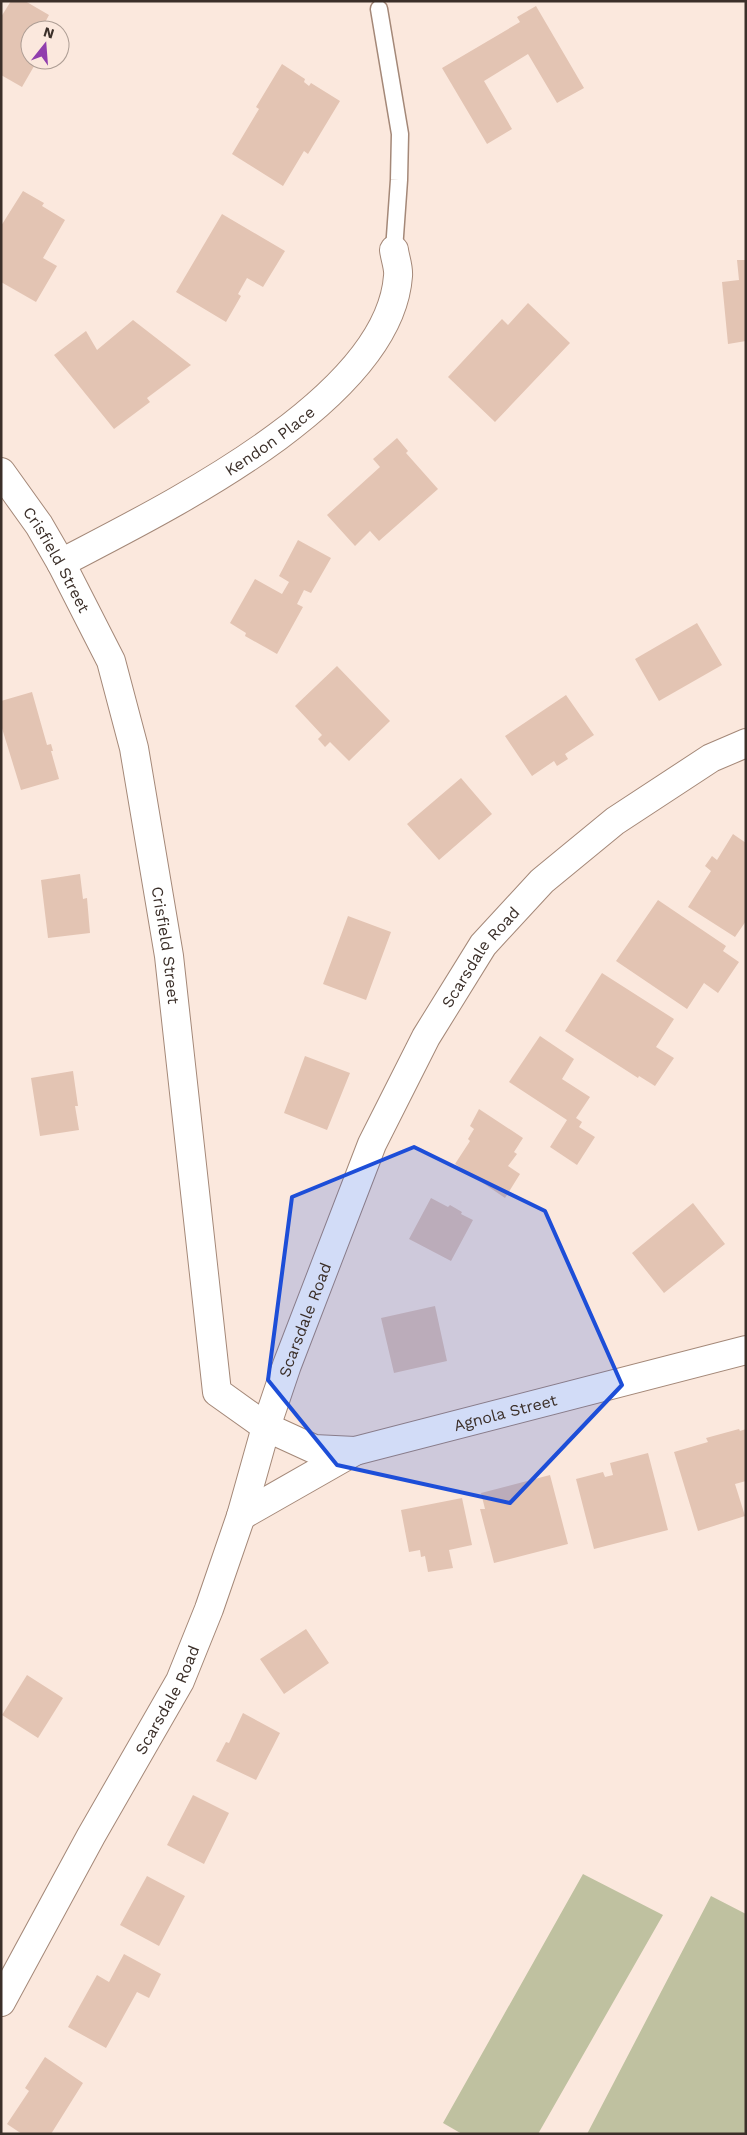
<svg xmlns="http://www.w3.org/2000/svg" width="747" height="2135" font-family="'Work Sans',sans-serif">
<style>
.garden{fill:#bfc1a0}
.building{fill:#e3c4b3}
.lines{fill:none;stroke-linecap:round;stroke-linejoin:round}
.lane-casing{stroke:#a48878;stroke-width:19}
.street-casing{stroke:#a48878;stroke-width:30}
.secondary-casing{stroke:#a48878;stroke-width:30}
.lane{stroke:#fff;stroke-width:16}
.street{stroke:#fff;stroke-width:28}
.secondary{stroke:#fff;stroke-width:28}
.marked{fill:#1d4ed8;fill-opacity:0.2;stroke:#1d4ed8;stroke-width:4;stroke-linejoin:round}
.labels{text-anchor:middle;stroke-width:5;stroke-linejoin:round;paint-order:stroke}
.street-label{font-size:16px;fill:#3b2f29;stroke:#fbe8dd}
</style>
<rect width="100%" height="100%" fill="#fbe8dd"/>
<path class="garden" d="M 583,1874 L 663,1915 L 538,2134 L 462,2134 L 443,2123 Z
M 711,1896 L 746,1914 L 746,2134 L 587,2134 Z"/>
<path class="building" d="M 11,1 L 25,1 L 49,15 L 41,30 L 30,30 L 30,60 L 37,61 L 22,87 L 1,75 L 1,17 Z
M 536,6 L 584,88 L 557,103 L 528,54 L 484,81 L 512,129 L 487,144 L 442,68 L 520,22 L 517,17 Z
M 282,64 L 305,79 L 304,82 L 309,86 L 311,83 L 340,101 L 308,154 L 304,151 L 283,186 L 232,154 L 259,109 L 256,107 Z
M 23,191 L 44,203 L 42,206 L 65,220 L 43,258 L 57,266 L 36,302 L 1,282 L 1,226 Z
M 222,214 L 285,251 L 263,287 L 247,278 L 238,294 L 241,296 L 226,322 L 176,292 Z
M 737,260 L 746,260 L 746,341 L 728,344 L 722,282 L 739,280 Z
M 528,303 L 570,343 L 495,422 L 448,377 L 502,319 L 508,325 Z
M 133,320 L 191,365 L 147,398 L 150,402 L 114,429 L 54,355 L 86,331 L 97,350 Z
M 397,438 L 408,451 L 406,453 L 438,489 L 379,541 L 370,531 L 355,546 L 327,515 L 380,467 L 373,459 Z
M 298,540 L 331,558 L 311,593 L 304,590 L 297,604 L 303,607 L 277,654 L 245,636 L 246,633 L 230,623 L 255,579 L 282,594 L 289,582 L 279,576 Z
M 697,623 L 722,665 L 659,701 L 635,659 Z
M 337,666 L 390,721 L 349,761 L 330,742 L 325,747 L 318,739 L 322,735 L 295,706 Z
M 32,692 L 47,745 L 51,744 L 53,751 L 51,751 L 59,779 L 21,790 L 1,725 L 1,701 Z
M 566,695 L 594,735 L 565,754 L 568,759 L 557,766 L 554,761 L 532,776 L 505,736 Z
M 461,778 L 492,814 L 439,860 L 407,824 Z
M 733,834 L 746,843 L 746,921 L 735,937 L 688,907 L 711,871 L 705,866 L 712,856 L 717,860 Z
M 80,874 L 83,899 L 87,898 L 90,933 L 48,938 L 41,880 Z
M 658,900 L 726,946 L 723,951 L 739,962 L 718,993 L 704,983 L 687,1009 L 616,961 Z
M 348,916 L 391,932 L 366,1000 L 323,984 Z
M 602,973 L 674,1019 L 656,1047 L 674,1058 L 655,1086 L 639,1076 L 638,1078 L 565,1031 Z
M 540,1036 L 574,1059 L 562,1079 L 590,1097 L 576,1118 L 582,1122 L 579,1127 L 595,1137 L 577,1165 L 550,1147 L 567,1120 L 509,1082 Z
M 305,1056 L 350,1073 L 327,1130 L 284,1113 Z
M 73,1071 L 78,1106 L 75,1106 L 79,1130 L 40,1136 L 31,1078 Z
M 479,1109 L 523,1138 L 514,1152 L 517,1154 L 508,1166 L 520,1174 L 505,1198 L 455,1164 L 470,1141 L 468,1139 L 474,1129 L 470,1126 Z
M 431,1198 L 448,1207 L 450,1205 L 462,1212 L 461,1214 L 473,1220 L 451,1261 L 409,1239 Z
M 693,1203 L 725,1244 L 664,1293 L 632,1253 Z
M 435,1306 L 447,1361 L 394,1373 L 381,1318 Z
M 739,1429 L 740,1431 L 746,1429 L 746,1481 L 735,1484 L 745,1516 L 698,1531 L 674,1452 L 708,1442 L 706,1438 Z
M 648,1453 L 668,1530 L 594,1549 L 576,1479 L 603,1472 L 605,1477 L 613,1475 L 610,1463 Z
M 550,1475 L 568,1544 L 494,1563 L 480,1509 L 485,1509 L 481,1493 Z
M 462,1498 L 472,1545 L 449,1550 L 453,1568 L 428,1572 L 425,1556 L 421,1557 L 420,1550 L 409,1552 L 401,1510 Z
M 306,1629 L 329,1663 L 284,1694 L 260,1659 Z
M 27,1675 L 63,1698 L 38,1738 L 2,1715 Z
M 243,1713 L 280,1733 L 256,1780 L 216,1761 L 226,1742 L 229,1743 Z
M 193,1795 L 229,1813 L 204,1864 L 167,1845 Z
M 147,1876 L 185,1896 L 159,1946 L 120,1925 Z
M 124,1954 L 161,1974 L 149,1998 L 137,1992 L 106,2048 L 68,2027 L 97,1975 L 109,1982 Z
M 45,2057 L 83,2083 L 51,2134 L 22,2134 L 7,2124 L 29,2091 L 25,2088 Z"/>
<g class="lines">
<defs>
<path id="lane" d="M 379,9 L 400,134 L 399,180 L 394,250"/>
<g id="street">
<path id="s1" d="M 61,563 C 160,511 389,401 398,276 C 399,268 395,258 394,250"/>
<path id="s2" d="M 266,1427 L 314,1449 L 355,1451 L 746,1350"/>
</g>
<g id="secondary">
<path id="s3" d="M 1,472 L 39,525 L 61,563 L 111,661 L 134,748 L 169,956 L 217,1392 L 266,1427"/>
<path d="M 241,1516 L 355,1451"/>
<path id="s4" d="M 1,2002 L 91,1836 L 180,1681 L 209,1609 L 241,1516 L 266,1427 L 287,1365 L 372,1144 L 426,1037 L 483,945 L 542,881 L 615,821 L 711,758 L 746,743"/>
</g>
</defs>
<use href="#lane" class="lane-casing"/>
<use href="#street" class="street-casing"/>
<use href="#secondary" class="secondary-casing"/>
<use href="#lane" class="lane"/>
<use href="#street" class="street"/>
<use href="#secondary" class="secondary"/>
</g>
<path class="marked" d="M 414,1147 L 545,1211 L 622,1385 L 510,1503 L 337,1465 L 268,1380 L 292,1197 Z"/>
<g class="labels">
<g class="street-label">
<text dy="6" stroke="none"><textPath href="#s1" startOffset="242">Kendon Place</textPath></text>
<text dy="6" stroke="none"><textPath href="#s3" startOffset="104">Crisfield Street</textPath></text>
<text dy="6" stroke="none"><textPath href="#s3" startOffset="509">Crisfield Street</textPath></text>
<text dy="6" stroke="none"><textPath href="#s4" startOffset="1155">Scarsdale Road</textPath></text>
<text dy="6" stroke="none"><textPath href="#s4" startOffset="750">Scarsdale Road</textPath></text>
<text dy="6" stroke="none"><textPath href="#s2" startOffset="249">Agnola Street</textPath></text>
<text dy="6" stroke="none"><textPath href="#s4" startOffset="345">Scarsdale Road</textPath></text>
</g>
</g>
<rect width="747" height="2135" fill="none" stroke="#3b2f29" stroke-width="5"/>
<g transform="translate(45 45) rotate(17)"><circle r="24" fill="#fbe8dd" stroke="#ae9e95"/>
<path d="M0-4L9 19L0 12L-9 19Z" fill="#903ead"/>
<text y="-8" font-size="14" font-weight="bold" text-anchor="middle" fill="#3b2f29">N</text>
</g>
</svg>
